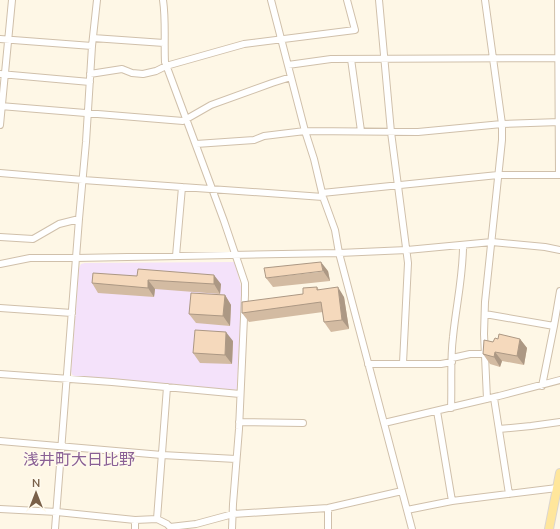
<svg xmlns="http://www.w3.org/2000/svg" width="560" height="529" font-family="'Nunito Sans','Noto Sans JP',sans-serif">
<style>
.education{fill:#f4e2fa}
.lines{fill:none;stroke-linecap:round;stroke-linejoin:round}
.minor-casing{stroke:#d0c0ab;stroke-width:8}
.major-casing{stroke:#dcd6d0;stroke-width:10}
.minor{stroke:#fff;stroke-width:6}
.major{stroke:#ffe69b;stroke-width:8}
.wall{fill:#d3bba2}
.shaded-wall{fill:#ac9884}
.building{fill:#f5d9bc;stroke:#ac9884}
.labels{text-anchor:middle;stroke-width:3;stroke-linejoin:round;paint-order:stroke}
.quarter-label{font-size:16px;fill:#8a6095;stroke:#fffaed}
</style>
<rect width="100%" height="100%" fill="#fef7e6"/>
<path class="education" d="M 235,262 L 242,291 L 237,389 L 233,391 L 120,380 L 78,377 L 72,375 L 71,371 L 79,268 L 81,264 L 85,263 Z"/>
<g class="lines">
<defs>
<path id="minor" d="M 163,0 C 166,20 164,41 165,62 L 224,221 L 245,283 L 245,295 L 239,429 L 233,504 L 232,529
M 271,0 L 305,131 L 314,159 L 323,197 L 335,230 L 339,253 L 412,529
M 379,0 L 391,132 L 408,263 L 403,363
M 485,0 L 502,124 L 502,140 L 485,302 L 484,334 L 487,399
M 558,0 L 559,175
M 93,38 L 164,43
M 0,39 L 92,46
M 351,59 L 361,131
M 288,65 L 331,59 L 560,58
M 0,74 L 90,82
M 90,74 L 122,69 L 132,73 L 143,74 L 156,71 L 166,66 L 244,44 L 355,30 L 347,0
M 0,106 L 183,121 L 211,105 L 272,83 L 291,77
M 0,125 L 12,0
M 196,144 L 254,140 L 264,136 L 305,131 L 418,132 L 502,124 L 560,122
M 0,173 L 83,180 L 323,197
M 322,193 L 498,175 L 560,175
M 0,237 L 33,239 L 59,224 L 79,219
M 176,256 L 182,187
M 0,264 L 30,258 L 76,258 L 339,253 L 407,250 L 492,242 L 545,247 L 560,250
M 0,308 L 72,313
M 485,314 L 554,326
M 452,358 L 470,354 L 485,354
M 368,364 L 441,364 L 452,362
M 0,374 L 112,382 L 240,394
M 542,386 L 554,326 L 560,291
M 494,398 L 509,494
M 451,408 C 452,384 450,360 453,337 C 456,306 463,277 463,246
M 437,411 L 452,501
M 239,422 L 303,423
M 384,423 L 499,396 L 560,380
M 499,429 L 531,426 L 560,422
M 0,441 L 162,455 L 236,459
M 328,508 L 328,529
M 0,509 L 57,512 L 135,520 L 157,519 L 167,524 L 172,529
M 407,510 L 452,501 L 557,488
M 157,519 L 167,387
M 170,527 L 196,524 L 233,514 L 328,508 L 402,491
M 55,529 L 79,219 L 86,142 L 92,46 L 97,0
M 135,529 L 135,520"/>
<path id="major" d="M 549,529 L 560,473"/>
</defs>
<use href="#minor" class="minor-casing"/>
<use href="#major" class="major-casing"/>
<use href="#minor" class="minor"/>
<use href="#major" class="major"/>
</g>
<path class="wall" d="M 328,271 L 330,281 L 273,287 L 266,278 Z
M 93,273 L 221,284 L 220,294 L 155,289 L 154,297 L 98,293 L 92,283 Z
M 317,287 L 319,290 L 344,297 L 349,329 L 331,332 L 324,322 L 323,312 L 249,322 L 242,313 L 303,294 Z
M 225,295 L 231,305 L 230,326 L 196,323 L 189,314 Z
M 498,339 L 520,339 L 527,348 L 524,365 L 502,361 L 500,367 L 490,364 L 483,354 L 493,342 Z
M 233,341 L 232,364 L 200,363 L 193,353 Z"/>
<path class="shaded-wall" d="M 321,262 L 328,271 L 330,281 L 323,271 Z
M 214,275 L 221,284 L 220,294 L 214,284 Z
M 148,280 L 155,289 L 154,297 L 148,288 Z
M 338,287 L 344,297 L 349,329 L 342,320 Z
M 225,295 L 231,305 L 230,326 L 223,316 Z
M 226,332 L 233,341 L 232,364 L 225,355 Z
M 520,339 L 527,348 L 524,365 L 517,356 Z
M 495,352 L 502,361 L 500,367 L 494,357 Z"/>
<path class="building" d="M 321,262 L 323,271 L 266,278 L 264,268 Z
M 138,269 L 214,275 L 214,284 L 148,280 L 148,288 L 92,283 L 93,273 L 137,276 Z
M 317,287 L 317,290 L 338,287 L 342,320 L 324,322 L 321,302 L 242,313 L 242,302 L 303,294 L 303,288 Z
M 191,293 L 225,295 L 223,316 L 189,314 Z
M 195,330 L 226,332 L 225,355 L 193,353 Z
M 499,334 L 520,339 L 517,356 L 495,352 L 494,357 L 483,354 L 484,340 L 493,342 L 495,338 L 498,339 Z"/>
<g class="labels">
<g class="quarter-label">
<text x="79" y="465">浅井町大日比野</text>
</g>
</g>
<g transform="translate(36 493)" stroke="#fffaed" stroke-width="3" paint-order="stroke">
<path d="M0-3L7 15L0 10L-7 15Z" fill="#796049"/>
<text y="-6" font-size="11" font-weight="bold" text-anchor="middle" fill="#796049">N</text>
</g>
</svg>
